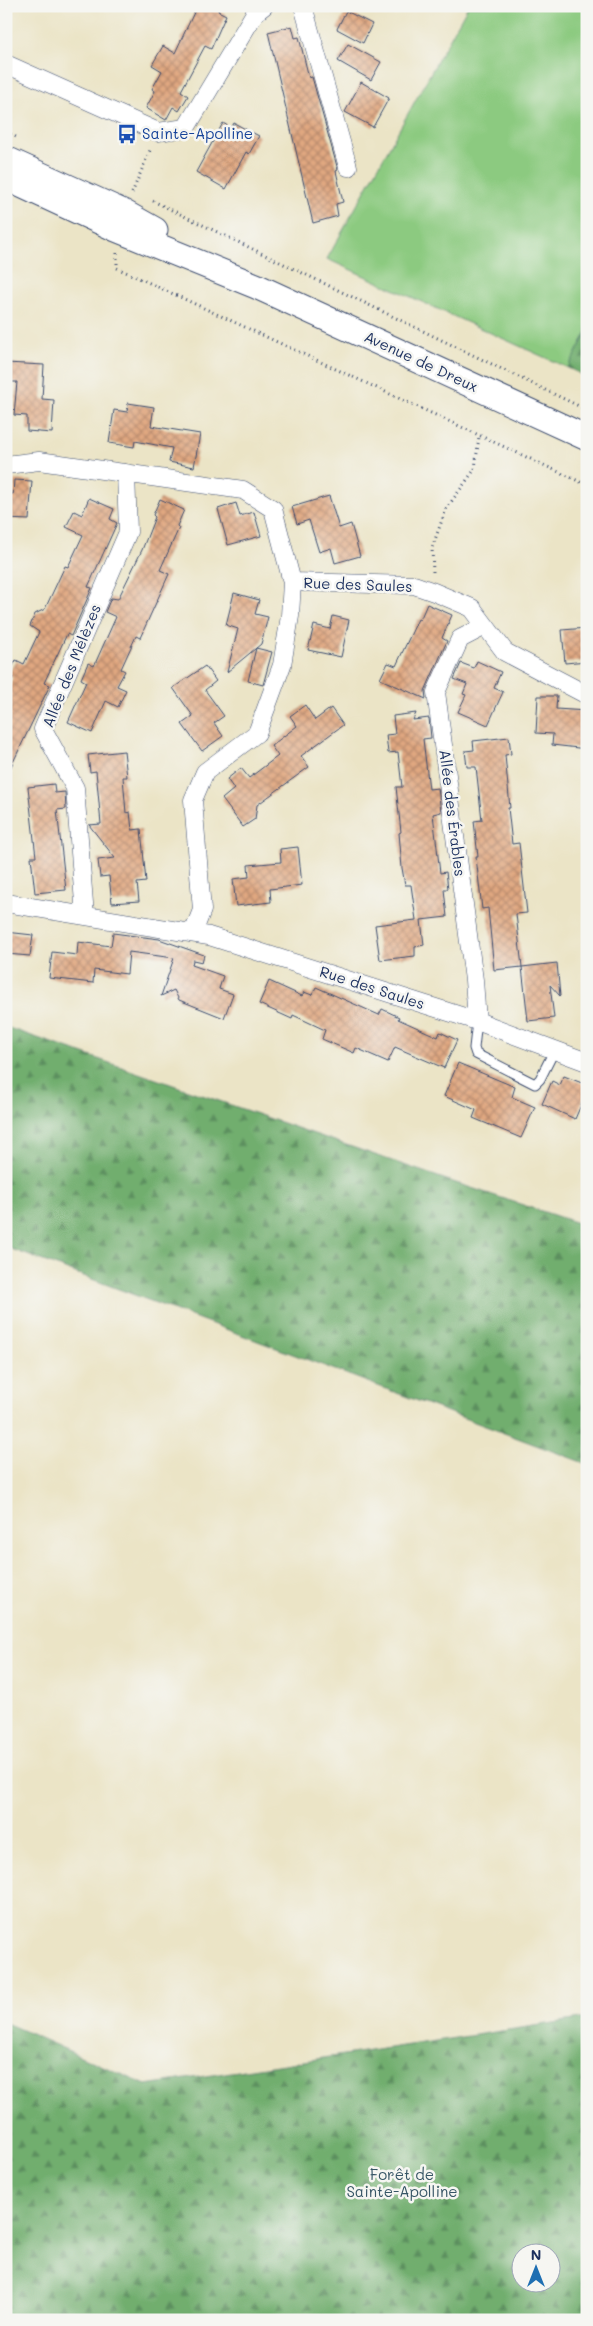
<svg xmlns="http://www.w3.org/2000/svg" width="593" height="2326" font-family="Mali,sans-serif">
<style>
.grass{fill:#8cca80;stroke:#547c6f}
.forest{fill:url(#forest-firs);stroke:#466e66;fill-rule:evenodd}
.building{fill:url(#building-cross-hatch)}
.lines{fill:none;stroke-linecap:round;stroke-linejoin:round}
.lane-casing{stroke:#3a4a6e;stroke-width:11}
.street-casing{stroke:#3a4a6e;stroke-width:19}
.secondary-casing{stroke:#3a4a6e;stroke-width:27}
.path{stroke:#3a4a6e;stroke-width:3;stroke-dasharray:1 4;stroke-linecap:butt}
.lane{stroke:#fff;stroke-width:9}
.street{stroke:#fff;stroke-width:18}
.secondary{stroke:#fff;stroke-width:25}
.labels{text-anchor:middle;stroke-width:5;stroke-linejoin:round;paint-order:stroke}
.transit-label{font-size:15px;fill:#164399;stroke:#f6f6f2;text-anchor:start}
.street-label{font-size:15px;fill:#1b2f5e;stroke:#f6f6f2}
.park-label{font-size:15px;fill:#375666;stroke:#f6f6f2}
</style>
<defs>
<pattern id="forest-firs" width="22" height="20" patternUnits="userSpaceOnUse" patternTransform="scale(1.25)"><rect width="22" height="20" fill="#71ae6e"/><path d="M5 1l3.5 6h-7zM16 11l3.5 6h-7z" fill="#5c8e5e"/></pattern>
<pattern id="building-cross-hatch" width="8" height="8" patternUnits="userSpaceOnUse" patternTransform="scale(1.25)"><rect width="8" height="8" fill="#e0a780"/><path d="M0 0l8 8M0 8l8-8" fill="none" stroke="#b5886c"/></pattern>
</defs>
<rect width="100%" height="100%" fill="#f6f6f2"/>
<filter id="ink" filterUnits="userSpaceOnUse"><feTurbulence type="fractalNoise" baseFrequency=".02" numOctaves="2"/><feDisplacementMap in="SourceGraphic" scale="10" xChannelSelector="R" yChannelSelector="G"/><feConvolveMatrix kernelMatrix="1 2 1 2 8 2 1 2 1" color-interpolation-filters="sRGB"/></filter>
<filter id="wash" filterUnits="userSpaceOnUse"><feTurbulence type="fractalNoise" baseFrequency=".0096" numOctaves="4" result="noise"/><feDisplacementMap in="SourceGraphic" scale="20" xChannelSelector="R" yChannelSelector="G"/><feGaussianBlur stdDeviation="1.12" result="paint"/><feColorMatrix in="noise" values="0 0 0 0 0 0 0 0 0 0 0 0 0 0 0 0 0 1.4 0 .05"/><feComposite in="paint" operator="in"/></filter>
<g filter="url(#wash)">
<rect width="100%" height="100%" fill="#ebe4c6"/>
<path class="grass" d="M 468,6 L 587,6 L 587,332 L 568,368 L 327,259 Z"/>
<path class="forest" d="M 587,332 L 587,377 L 568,368 Z
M 6,1027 L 447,1180 L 587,1226 L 587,1464 L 6,1247 Z
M 587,2018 L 587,2320 L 6,2320 L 6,2023 L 146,2085 ZM 520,2254 L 550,2254 L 550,2284 L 520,2284 Z"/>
<g id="blocks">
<path class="building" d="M 197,6 L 220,6 L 218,11 L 226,15 L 211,49 L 205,46 L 181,91 L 188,96 L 179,111 L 173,107 L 166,120 L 146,108 L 155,91 L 152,89 L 162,71 L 152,65 L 163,46 L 175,53 Z
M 346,11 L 372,24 L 363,43 L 337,29 Z
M 292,26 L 295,38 L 299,37 L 309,78 L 312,77 L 338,170 L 336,171 L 343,202 L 336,204 L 338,216 L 313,223 L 268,32 Z
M 348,44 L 381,62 L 371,80 L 338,61 Z
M 361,82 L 389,98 L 373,127 L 345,112 Z
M 223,123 L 231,128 L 234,123 L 259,136 L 249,154 L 246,152 L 226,189 L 196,172 Z
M 6,363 L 44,365 L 42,399 L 54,400 L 52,433 L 27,431 L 27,416 L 14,415 L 17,382 L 6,382 Z
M 128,403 L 154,407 L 151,426 L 200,434 L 194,467 L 169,462 L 172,448 L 135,441 L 134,447 L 109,443 L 114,410 L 127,412 Z
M 14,480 L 32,481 L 29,520 L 6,519 L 6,493 L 13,494 Z
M 329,496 L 339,528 L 351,524 L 360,556 L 335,563 L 331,548 L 319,552 L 309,520 L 297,524 L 292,507 Z
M 89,498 L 114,509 L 110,519 L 117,523 L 88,587 L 92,588 L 71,636 L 67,634 L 44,683 L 50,685 L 6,777 L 6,692 L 13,677 L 8,675 L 16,660 L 24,664 L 39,632 L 30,626 L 35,614 L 45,609 L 65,566 L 68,567 L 83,535 L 66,527 L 74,511 L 82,515 Z
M 160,499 L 184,510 L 177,526 L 179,528 L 160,570 L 169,574 L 140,638 L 136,636 L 121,669 L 125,671 L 117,686 L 126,690 L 118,707 L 106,701 L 92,733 L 68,722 L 86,682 L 81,679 L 88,663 L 94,666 L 116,617 L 105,612 L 111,598 L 118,599 L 142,550 L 155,517 L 153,515 Z
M 236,503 L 240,516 L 254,512 L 261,536 L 228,545 L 218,509 Z
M 234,593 L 259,600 L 255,614 L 268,617 L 261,644 L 227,672 L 238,629 L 226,625 Z
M 427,604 L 452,615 L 442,638 L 447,641 L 425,691 L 426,699 L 380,679 L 388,663 L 396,666 L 418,619 L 420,620 Z
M 333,616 L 349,620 L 341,657 L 308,650 L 314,625 L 330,629 Z
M 587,628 L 587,661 L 565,663 L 562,630 Z
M 256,648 L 272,652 L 263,685 L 248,681 Z
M 477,661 L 501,672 L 494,688 L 503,692 L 488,725 L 458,712 L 466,695 L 463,694 L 467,684 L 454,679 L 461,663 L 474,668 Z
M 205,666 L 216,681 L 205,690 L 224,716 L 214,723 L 223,736 L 202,751 L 182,724 L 193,716 L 173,688 Z
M 538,696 L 557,696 L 556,709 L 587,711 L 587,749 L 552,745 L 553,734 L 536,733 Z
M 305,705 L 315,720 L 331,708 L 343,725 L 301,756 L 309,767 L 257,805 L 255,819 L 243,827 L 222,799 L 234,789 L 227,779 L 241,768 L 249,778 L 278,756 L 271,746 L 297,726 L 290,716 Z
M 416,713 L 413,720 L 429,718 L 431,738 L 423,739 L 429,789 L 438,788 L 441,812 L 433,814 L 440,873 L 446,872 L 447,880 L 448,889 L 444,889 L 447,917 L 421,920 L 424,945 L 415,947 L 415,956 L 380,960 L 375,925 L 416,920 L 411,885 L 405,885 L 402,868 L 399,833 L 401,832 L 396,787 L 402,787 L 398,752 L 388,753 L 386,735 L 395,734 L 393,716 Z
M 509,737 L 511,754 L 505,755 L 510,808 L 508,808 L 512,844 L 519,843 L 527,913 L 516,914 L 522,967 L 494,970 L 488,908 L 482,909 L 476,857 L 478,857 L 474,821 L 482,820 L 476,767 L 467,767 L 465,751 L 474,750 L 473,741 Z
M 124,751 L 127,777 L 123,777 L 126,813 L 130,812 L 132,830 L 141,829 L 146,882 L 137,883 L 139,901 L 112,903 L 109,876 L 100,877 L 98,860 L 115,858 L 89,825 L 101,824 L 96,771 L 90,772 L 88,755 Z
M 54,784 L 55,793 L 65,792 L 66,809 L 57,810 L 66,890 L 35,893 L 31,857 L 36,857 L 28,787 Z
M 298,847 L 302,885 L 270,889 L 271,902 L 236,906 L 233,879 L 249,877 L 248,865 L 281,862 L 280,849 Z
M 6,932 L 33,935 L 30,956 L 6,954 Z
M 113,933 L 159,939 L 204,955 L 202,962 L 193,960 L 192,965 L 223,976 L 219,989 L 233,994 L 224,1018 L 179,1000 L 174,990 L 161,996 L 174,958 L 129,952 L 127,974 L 94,970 L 93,983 L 49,978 L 52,952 L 77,955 L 78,942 L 111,946 Z
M 557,963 L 560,996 L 550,985 L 554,1018 L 528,1021 L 522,967 Z
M 269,981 L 302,996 L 304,992 L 312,995 L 316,987 L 379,1015 L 382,1009 L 399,1017 L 398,1019 L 438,1037 L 440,1032 L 457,1040 L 444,1068 L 395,1047 L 388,1062 L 356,1048 L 354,1053 L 322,1039 L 325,1030 L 293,1015 L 292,1019 L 259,1004 Z
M 458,1063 L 515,1087 L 512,1097 L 535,1107 L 521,1138 L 473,1118 L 476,1110 L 444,1096 Z
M 564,1076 L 587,1085 L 587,1091 L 575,1119 L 542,1104 L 552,1081 L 560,1085 Z"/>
</g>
</g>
<g filter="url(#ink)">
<use href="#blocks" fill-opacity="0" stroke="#3a4a6e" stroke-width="1"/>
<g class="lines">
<defs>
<path id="lane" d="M 477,1021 L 474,1048 L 476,1054 L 535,1084 L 540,1079 L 554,1051"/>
<path id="street" d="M 303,6 L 348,167
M 6,64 L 158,132 L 186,128 L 255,13 L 264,6
M 6,465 L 39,461 L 243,490 L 273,509 L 292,582 L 414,585 L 434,592 L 472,608 L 505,652 L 587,695
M 6,903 L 209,936 L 477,1021 L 587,1062
M 85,916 L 75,788 L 43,729 L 128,532 L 126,473
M 193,933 L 202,910 L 193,800 L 205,772 L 257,733 L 282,665 L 290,616 L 292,582
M 477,1021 L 474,980 L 436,692 L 460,639 L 485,626"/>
<path id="secondary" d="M 6,159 L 123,212 L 155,230
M 6,178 L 116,229 L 256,286 L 587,438"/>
</defs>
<use href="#lane" class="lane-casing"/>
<use href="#street" class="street-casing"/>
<use href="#secondary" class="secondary-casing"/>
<path class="path" d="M 6,132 L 18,138
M 132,193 L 151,148
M 153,201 L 587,410
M 117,253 L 117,268 L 587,485
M 433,572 L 432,548 L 446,509 L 475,469 L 479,436"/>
<use href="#lane" class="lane"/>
<use href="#street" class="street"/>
<use href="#secondary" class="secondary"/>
</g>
</g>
<defs>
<symbol id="bus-bare" viewBox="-9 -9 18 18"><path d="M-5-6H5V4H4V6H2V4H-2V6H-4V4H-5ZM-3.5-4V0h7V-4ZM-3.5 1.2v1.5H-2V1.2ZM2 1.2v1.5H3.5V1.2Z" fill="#1a4fb4" stroke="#f6f6f2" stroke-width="2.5" paint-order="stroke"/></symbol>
</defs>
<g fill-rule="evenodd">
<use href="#bus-bare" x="113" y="120" width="28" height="28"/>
</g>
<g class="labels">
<g class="transit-label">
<text x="142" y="139">Sainte-Apolline</text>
</g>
<g class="street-label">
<text transform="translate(421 362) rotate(25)" y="5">Avenue de Dreux</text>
<text transform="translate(358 585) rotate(2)" y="5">Rue des Saules</text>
<text transform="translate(72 666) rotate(-68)" y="5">Allée des Mélèzes</text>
<text transform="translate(452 813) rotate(83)" y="5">Allée des Érables</text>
<text transform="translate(372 988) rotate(18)" y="5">Rue des Saules</text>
</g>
<g class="park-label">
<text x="402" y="2180">Forêt de<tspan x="402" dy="17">Sainte-Apolline</tspan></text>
</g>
</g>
<rect width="593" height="2326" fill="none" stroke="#f6f6f2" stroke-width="25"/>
<g transform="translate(536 2268)"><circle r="24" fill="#f6f6f2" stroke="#9ea6b7"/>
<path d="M0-4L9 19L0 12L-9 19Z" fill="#1f6fb2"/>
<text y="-8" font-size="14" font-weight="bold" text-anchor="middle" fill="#1b2f5e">N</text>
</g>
</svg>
